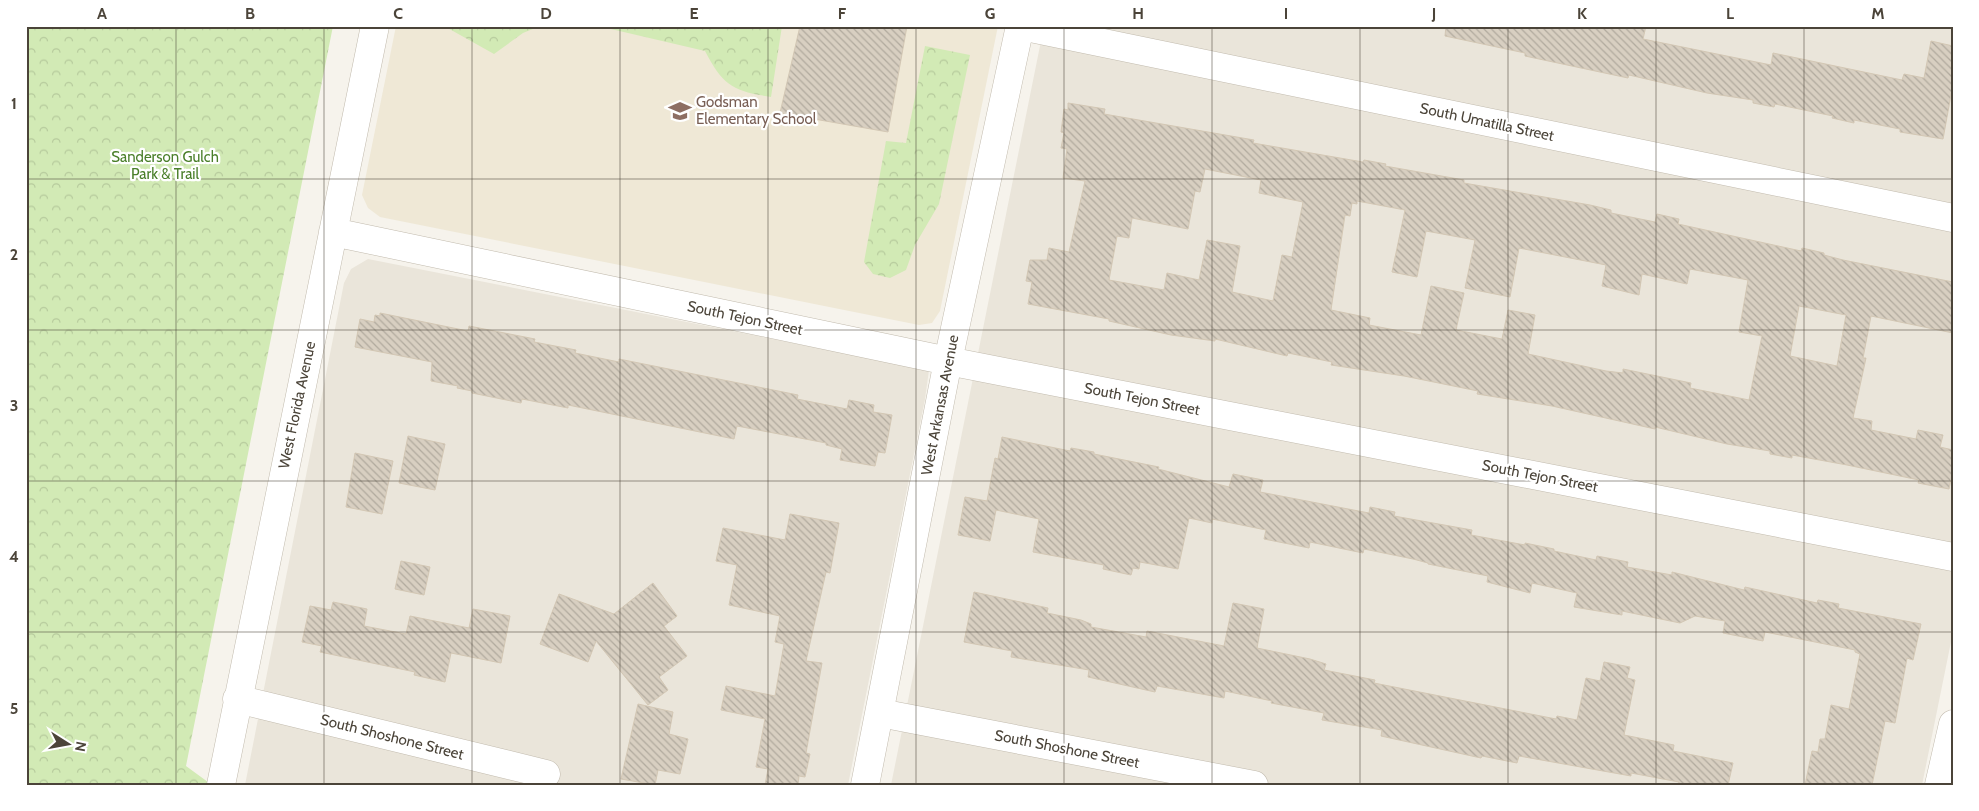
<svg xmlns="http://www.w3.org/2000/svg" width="1979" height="811" font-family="Cabin,sans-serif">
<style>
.residential{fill:#eae5da}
.education{fill:#efe8d6}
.forest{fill:url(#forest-crowns)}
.building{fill:url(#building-back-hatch);stroke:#d3c7b4;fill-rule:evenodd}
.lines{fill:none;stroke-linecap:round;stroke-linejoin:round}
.minor-casing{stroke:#c2bbae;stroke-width:29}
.minor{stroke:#fff;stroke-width:28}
.grid{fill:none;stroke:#4b4439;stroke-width:1;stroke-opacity:0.55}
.labels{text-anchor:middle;stroke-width:4.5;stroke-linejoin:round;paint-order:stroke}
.education-label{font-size:15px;fill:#785e54;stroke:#fff;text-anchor:start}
.street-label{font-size:15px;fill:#4b4439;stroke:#fff}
.park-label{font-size:15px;fill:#4a7f2a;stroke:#fff}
.neatline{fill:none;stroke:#4b4439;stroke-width:2}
.grid-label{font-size:16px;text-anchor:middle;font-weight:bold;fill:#4b4439}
</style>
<defs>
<pattern id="forest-crowns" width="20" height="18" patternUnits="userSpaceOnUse" patternTransform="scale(1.25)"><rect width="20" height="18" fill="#d2eab5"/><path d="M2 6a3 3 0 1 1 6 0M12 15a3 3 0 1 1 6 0" fill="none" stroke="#b6ca9c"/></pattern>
<pattern id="building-back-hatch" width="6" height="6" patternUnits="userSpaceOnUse" patternTransform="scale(1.25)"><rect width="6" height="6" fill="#d8cfc1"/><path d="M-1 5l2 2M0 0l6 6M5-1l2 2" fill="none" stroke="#b1aa9e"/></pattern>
</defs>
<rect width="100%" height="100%" fill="#f6f3ec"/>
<path class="residential" d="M 1044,26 L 1953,26 L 1953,632 L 1922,785 L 891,785 Z
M 368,259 L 929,370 L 925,399 L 848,785 L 245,785 L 344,283 L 351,269 Z"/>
<path class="education" d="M 396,26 L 998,26 L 940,311 L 932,323 L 919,325 L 380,217 L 368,208 L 362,195 Z"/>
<path class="forest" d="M 26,26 L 333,26 L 186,766 L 212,785 L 26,785 Z
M 444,26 L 540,26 L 523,33 L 494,54 Z
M 598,26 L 782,26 L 771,97 C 733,91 723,86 705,51 Z
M 925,46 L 970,55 L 939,204 L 915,245 L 906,270 L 890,278 L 873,274 L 864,262 L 886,141 L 906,143 Z"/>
<path class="building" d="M 800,26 L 907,26 L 888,132 L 780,113 Z
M 1446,26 L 1646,26 L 1643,39 L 1771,65 L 1773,53 L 1902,80 L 1904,74 L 1924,78 L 1931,41 L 1953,46 L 1953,84 L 1943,139 L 1900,132 L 1900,129 L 1854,120 L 1854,123 L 1832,118 L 1833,116 L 1775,104 L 1774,107 L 1753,103 L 1753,100 L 1707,93 L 1629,75 L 1628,78 L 1525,56 L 1525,53 L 1445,36 Z
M 1068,103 L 1105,109 L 1104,114 L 1254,140 L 1253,143 L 1363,162 L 1364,160 L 1386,164 L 1385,166 L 1464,180 L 1464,183 L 1590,205 L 1611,210 L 1611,213 L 1655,222 L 1657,214 L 1679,219 L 1678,224 L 1801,251 L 1802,248 L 1824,253 L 1824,255 L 1843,260 L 1953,282 L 1953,333 L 1871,316 L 1863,358 L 1866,358 L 1853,418 L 1872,421 L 1871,430 L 1916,439 L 1918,430 L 1943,435 L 1940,447 L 1953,450 L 1953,469 L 1949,489 L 1918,483 L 1919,480 L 1847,465 L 1792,455 L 1792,458 L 1770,454 L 1770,451 L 1727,444 L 1655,427 L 1655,429 L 1552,406 L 1477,394 L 1478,391 L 1404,376 L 1331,365 L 1332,362 L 1288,353 L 1287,356 L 1215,339 L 1215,341 L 1171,335 L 1109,321 L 1109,319 L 1028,304 L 1032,282 L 1026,281 L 1030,260 L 1047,260 L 1049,248 L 1069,252 L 1085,181 L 1063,178 L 1067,149 L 1061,148 L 1064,133 L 1061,132 L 1064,109 L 1068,110 ZM 1205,169 L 1261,180 L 1259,193 L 1303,202 L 1292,257 L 1282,255 L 1273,301 L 1232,292 L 1240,246 L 1207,240 L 1199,280 L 1167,273 L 1164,290 L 1109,280 L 1117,236 L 1129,238 L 1132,218 L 1188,229 L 1195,191 L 1200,192 ZM 1357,201 L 1405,210 L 1392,272 L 1417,277 L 1426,231 L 1475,240 L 1465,288 L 1510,297 L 1519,248 L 1606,265 L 1602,286 L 1639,295 L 1642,274 L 1687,284 L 1690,269 L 1748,280 L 1739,332 L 1762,336 L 1749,400 L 1690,388 L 1691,383 L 1623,369 L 1623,373 L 1606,371 L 1528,354 L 1535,315 L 1508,310 L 1502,339 L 1456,330 L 1464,293 L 1431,286 L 1421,335 L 1369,325 L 1370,318 L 1331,310 L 1345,215 L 1350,216 L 1352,203 L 1357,204 ZM 1799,306 L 1846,315 L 1837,366 L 1790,356 Z
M 380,313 L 468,331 L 469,326 L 535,339 L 534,342 L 576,350 L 575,353 L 619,362 L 619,359 L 798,395 L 797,399 L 847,409 L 849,400 L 874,405 L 873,412 L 892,415 L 885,453 L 878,452 L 875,466 L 840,460 L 842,449 L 826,445 L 826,443 L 737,426 L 734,439 L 568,405 L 568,408 L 522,399 L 521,403 L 472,393 L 472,391 L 457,388 L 458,386 L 431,381 L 432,362 L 355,347 L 360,319 L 374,322 L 375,315 L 380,316 Z
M 408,436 L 445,444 L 435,490 L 399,483 Z
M 1002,437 L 1070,451 L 1071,448 L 1094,452 L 1094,454 L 1159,467 L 1158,469 L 1229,487 L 1233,474 L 1263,480 L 1260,492 L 1369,513 L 1370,507 L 1395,512 L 1394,516 L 1472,530 L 1471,535 L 1525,545 L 1525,543 L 1554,549 L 1554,551 L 1596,560 L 1597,556 L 1628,562 L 1627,567 L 1672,575 L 1672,572 L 1744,590 L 1745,587 L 1817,603 L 1818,600 L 1839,604 L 1838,608 L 1921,624 L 1913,660 L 1907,658 L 1895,723 L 1885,721 L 1872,785 L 1805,785 L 1812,751 L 1818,752 L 1820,739 L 1825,739 L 1831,705 L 1849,709 L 1860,654 L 1855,652 L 1855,650 L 1765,632 L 1763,641 L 1723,633 L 1725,621 L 1695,616 L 1680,623 L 1622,611 L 1622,615 L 1574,607 L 1577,593 L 1532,583 L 1530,593 L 1487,582 L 1488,576 L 1428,564 L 1428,563 L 1413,559 L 1364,549 L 1363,553 L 1310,542 L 1309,548 L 1264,539 L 1266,530 L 1212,519 L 1212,523 L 1189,518 L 1178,569 L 1140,562 L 1139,569 L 1133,568 L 1131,575 L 1103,569 L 1104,565 L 1033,552 L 1039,519 L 996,510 L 990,541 L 958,535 L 965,497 L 987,501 L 995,458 L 998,459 Z
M 355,453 L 393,461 L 382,514 L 346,507 Z
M 790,514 L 839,523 L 830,573 L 826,572 L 806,661 L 822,663 L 806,753 L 810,754 L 805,777 L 799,776 L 798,785 L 765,785 L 768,769 L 756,767 L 765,719 L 721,710 L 726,686 L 775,696 L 784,644 L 775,642 L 780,616 L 729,605 L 737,565 L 716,561 L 723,528 L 785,540 Z
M 401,561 L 430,567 L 424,595 L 395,589 Z
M 653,583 L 677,616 L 664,626 L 687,656 L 659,677 L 668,690 L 648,705 L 596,641 L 588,662 L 540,644 L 559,594 L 614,614 Z
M 974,592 L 1048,608 L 1047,613 L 1081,620 L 1091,624 L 1091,627 L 1146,637 L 1147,631 L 1224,646 L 1233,603 L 1264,609 L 1257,648 L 1310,659 L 1326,664 L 1324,670 L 1375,680 L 1374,683 L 1556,719 L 1557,716 L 1577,720 L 1586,678 L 1600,681 L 1604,662 L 1630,667 L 1627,678 L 1635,680 L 1624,735 L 1674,745 L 1673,751 L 1733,763 L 1728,785 L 1678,785 L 1679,782 L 1631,773 L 1631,776 L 1519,756 L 1517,763 L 1482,756 L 1481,758 L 1381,736 L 1382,730 L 1322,720 L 1324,713 L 1271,703 L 1272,701 L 1225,691 L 1224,698 L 1157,686 L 1155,692 L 1088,677 L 1089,670 L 1011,657 L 1012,651 L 964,642 Z
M 333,602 L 367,609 L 364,626 L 406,634 L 410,616 L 469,628 L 473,609 L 510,616 L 501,663 L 451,653 L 445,682 L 414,675 L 415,672 L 320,652 L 322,646 L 302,642 L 310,606 L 331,610 Z
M 638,704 L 673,712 L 669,734 L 688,739 L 680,774 L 658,770 L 655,785 L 621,779 Z"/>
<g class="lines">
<defs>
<path id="minor" d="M 1021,26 L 1953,218
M 333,232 L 948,361 L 1953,557
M 237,699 L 546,774
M 880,713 L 1254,785
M 221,785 L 375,26
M 865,785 L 948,361 L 1020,26
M 1939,785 L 1953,724"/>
</defs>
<use href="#minor" class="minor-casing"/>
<use href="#minor" class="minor"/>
</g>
<path class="grid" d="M 176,26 L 176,785M 324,26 L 324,785M 472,26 L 472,785M 620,26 L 620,785M 768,26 L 768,785M 916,26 L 916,785M 1064,26 L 1064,785M 1212,26 L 1212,785M 1360,26 L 1360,785M 1508,26 L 1508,785M 1656,26 L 1656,785M 1804,26 L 1804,785M 26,179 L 1953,179M 26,330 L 1953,330M 26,481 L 1953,481M 26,632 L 1953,632"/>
<defs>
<symbol id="school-bare" viewBox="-9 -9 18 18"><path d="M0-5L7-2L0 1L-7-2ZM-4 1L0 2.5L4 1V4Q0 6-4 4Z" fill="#8d6e63" stroke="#fff" stroke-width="2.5" paint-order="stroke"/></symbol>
</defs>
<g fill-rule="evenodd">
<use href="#school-bare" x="664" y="95" width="32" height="32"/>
</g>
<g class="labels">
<g class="education-label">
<text x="696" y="107">Godsman<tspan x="696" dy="17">Elementary School</tspan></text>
</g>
<g class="street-label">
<text transform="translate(1487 122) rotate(12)" y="5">South Umatilla Street</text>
<text transform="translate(745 318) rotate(12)" y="5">South Tejon Street</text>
<text transform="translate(1142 399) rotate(11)" y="5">South Tejon Street</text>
<text transform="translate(297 405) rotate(-78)" y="5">West Florida Avenue</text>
<text transform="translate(940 405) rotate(-79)" y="5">West Arkansas Avenue</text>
<text transform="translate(1540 476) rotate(11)" y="5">South Tejon Street</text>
<text transform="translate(392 737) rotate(14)" y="5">South Shoshone Street</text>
<text transform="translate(1067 749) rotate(11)" y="5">South Shoshone Street</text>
</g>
<g class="park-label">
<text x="165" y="162">Sanderson Gulch<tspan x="165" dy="17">Park &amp; Trail</tspan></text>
</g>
</g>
<rect width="1979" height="811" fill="none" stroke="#ffffff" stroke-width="55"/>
<g transform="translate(68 744) rotate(101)" stroke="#ffffff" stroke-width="4" paint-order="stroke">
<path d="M0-4L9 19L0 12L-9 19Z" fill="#4b4439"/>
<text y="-8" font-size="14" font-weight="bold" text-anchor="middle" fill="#4b4439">N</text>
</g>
<rect x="28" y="28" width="1924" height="756" class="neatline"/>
<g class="grid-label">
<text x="102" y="19">A</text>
<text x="250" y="19">B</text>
<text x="398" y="19">C</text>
<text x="546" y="19">D</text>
<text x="694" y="19">E</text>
<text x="842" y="19">F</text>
<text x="990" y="19">G</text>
<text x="1138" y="19">H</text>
<text x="1286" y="19">I</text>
<text x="1434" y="19">J</text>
<text x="1582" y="19">K</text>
<text x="1730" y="19">L</text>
<text x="1878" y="19">M</text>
<text x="14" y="109">1</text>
<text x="14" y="260">2</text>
<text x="14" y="411">3</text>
<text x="14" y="562">4</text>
<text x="14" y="714">5</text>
</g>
</svg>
